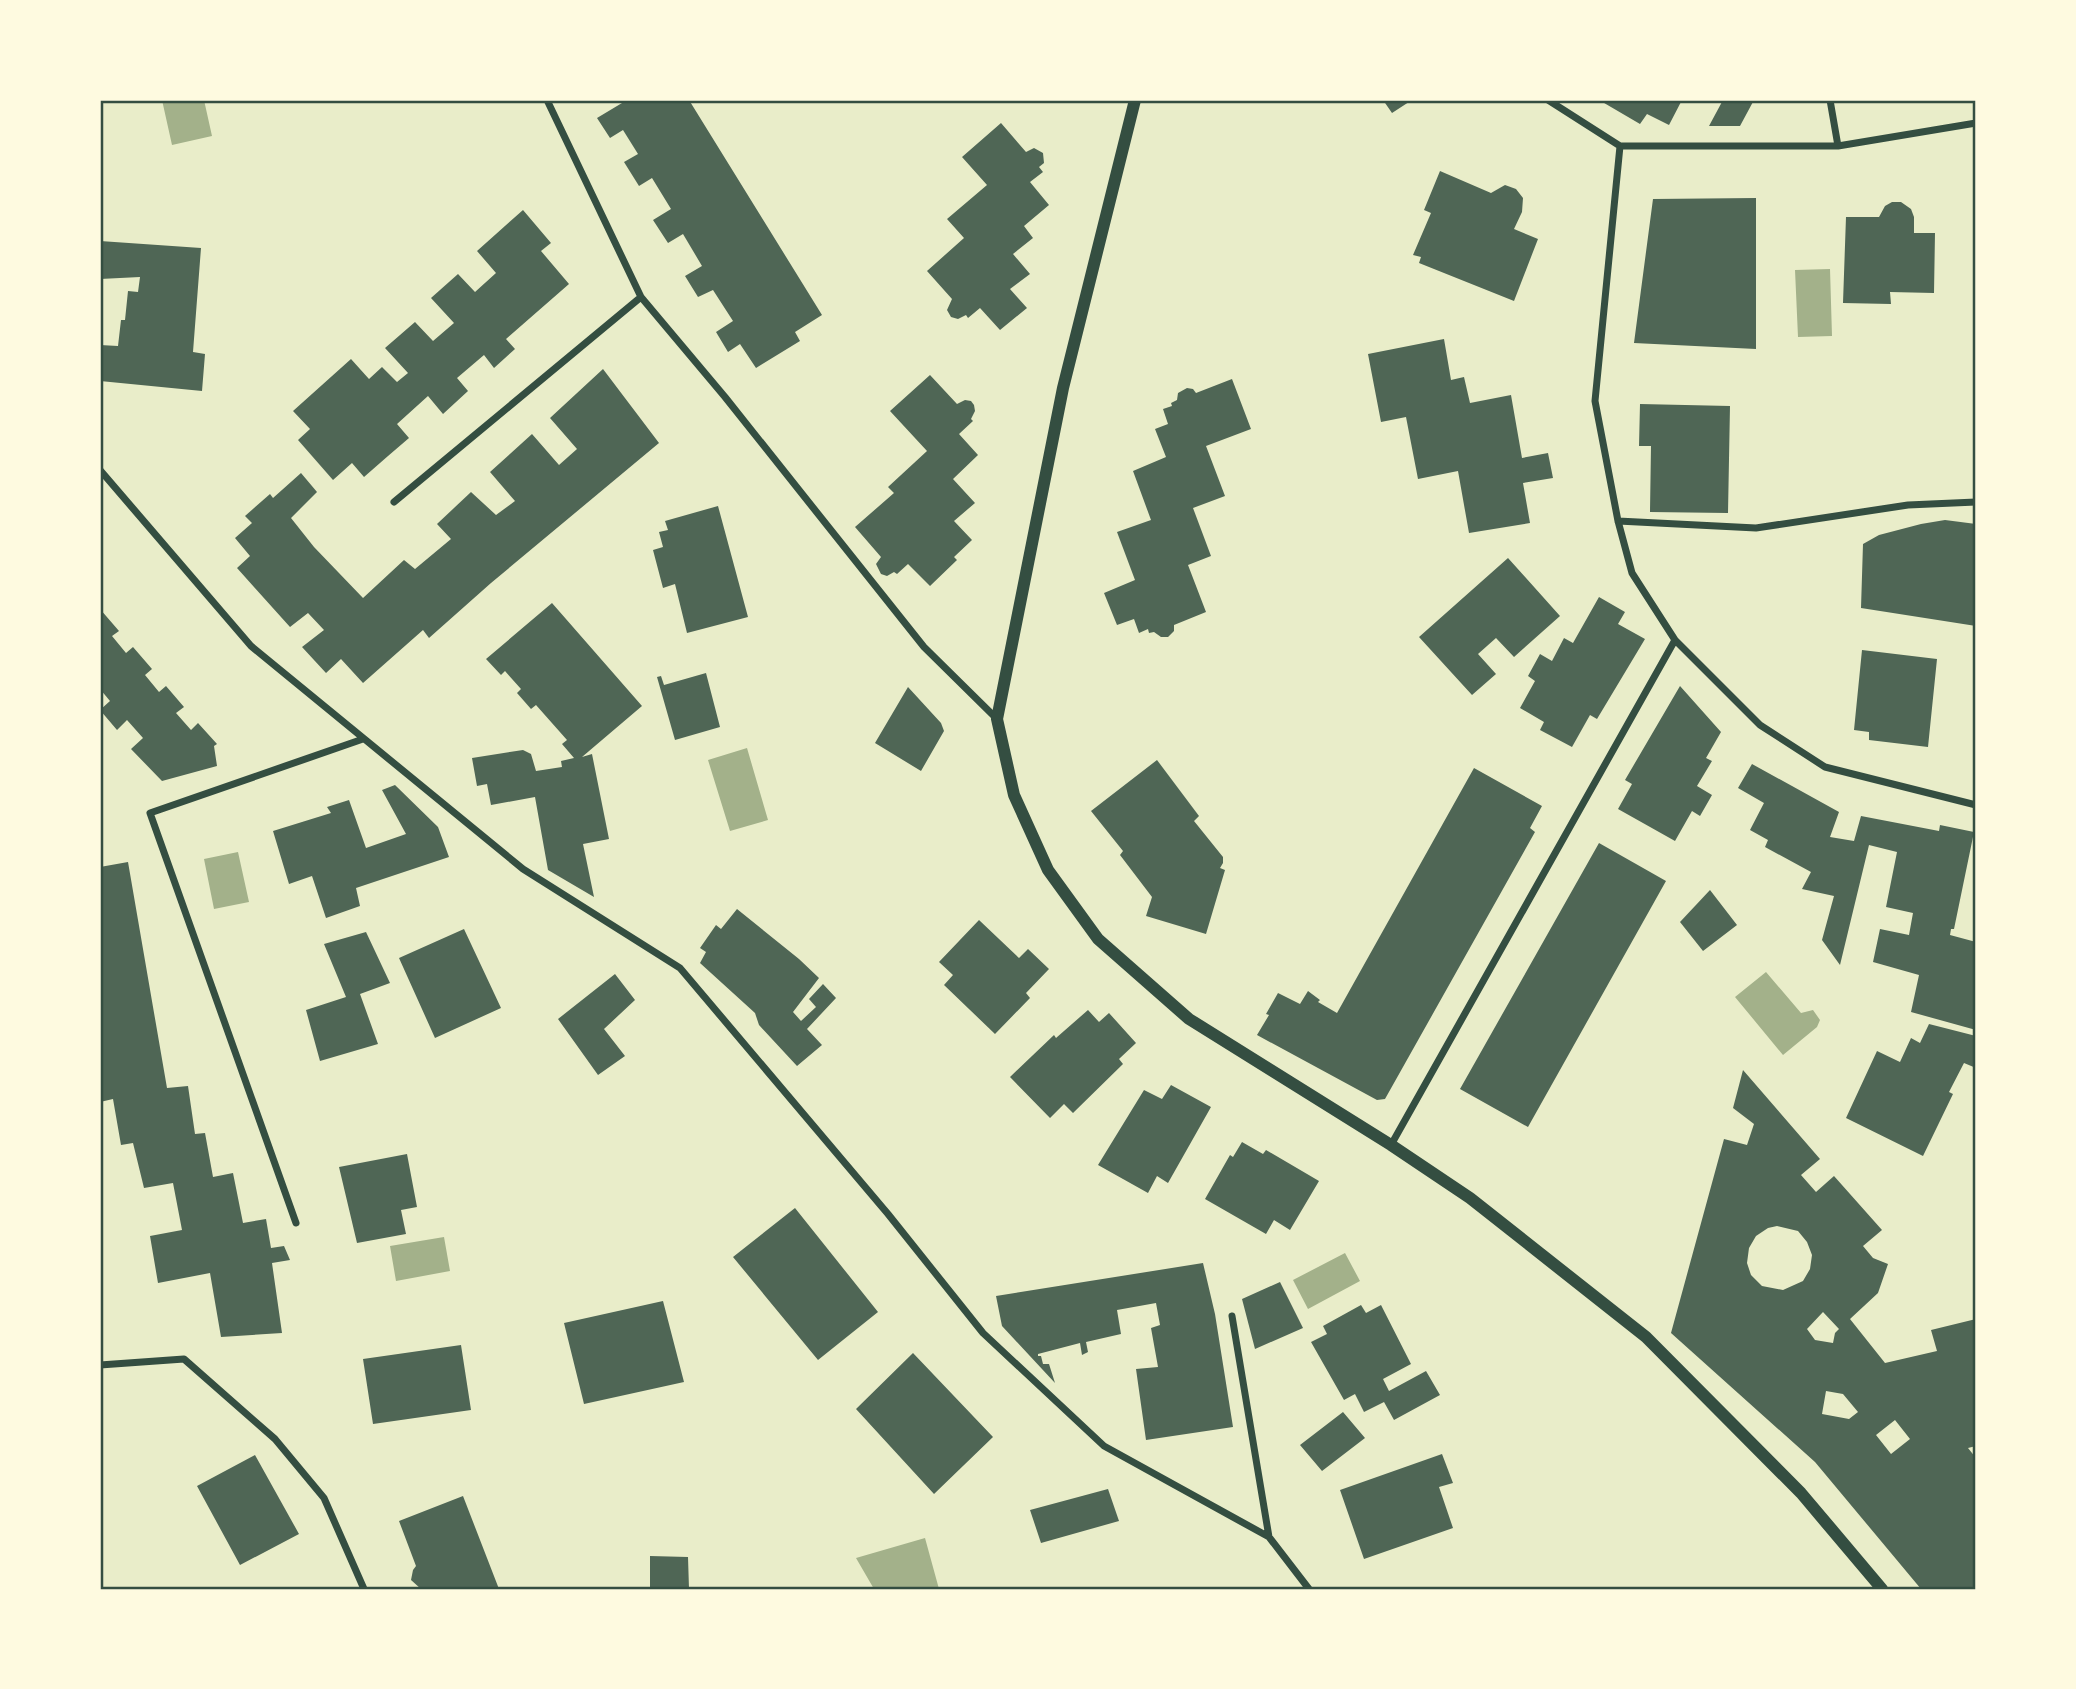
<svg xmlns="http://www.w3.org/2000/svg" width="2076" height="1689" font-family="'DM Sans',sans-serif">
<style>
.water{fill:#a3b18a}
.building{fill:#4f6655;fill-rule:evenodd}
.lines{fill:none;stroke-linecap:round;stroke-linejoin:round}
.minor{stroke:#344e41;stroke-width:7}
.tertiary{stroke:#344e41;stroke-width:12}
.neatline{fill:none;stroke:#344e41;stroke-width:2.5}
</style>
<rect width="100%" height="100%" fill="#e9edc9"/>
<path class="water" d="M 162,100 L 204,100 L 212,136 L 172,145 Z
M 1830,269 L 1832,336 L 1798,337 L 1795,270 Z
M 747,748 L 768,820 L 730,831 L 708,760 Z
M 238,852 L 249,902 L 214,909 L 204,859 Z
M 1766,972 L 1801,1013 L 1813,1010 L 1820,1020 L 1817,1027 L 1783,1055 L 1735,997 Z
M 444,1237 L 450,1271 L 396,1281 L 390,1246 Z
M 1345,1253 L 1360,1281 L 1308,1309 L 1293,1280 Z
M 925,1538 L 939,1589 L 874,1589 L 856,1558 Z"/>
<path class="building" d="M 627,100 L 689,100 L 822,315 L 795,332 L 800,341 L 756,368 L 740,344 L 728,352 L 716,332 L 733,321 L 713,290 L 698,297 L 685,276 L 702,266 L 683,234 L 668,243 L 653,220 L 671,209 L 652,178 L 639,186 L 624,162 L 638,154 L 623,130 L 610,138 L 597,118 Z
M 1383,100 L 1412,100 L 1392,113 Z
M 1599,100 L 1682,100 L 1669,125 L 1647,114 L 1640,124 Z
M 1723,100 L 1754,100 L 1740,126 L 1709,126 Z
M 1001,123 L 1026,152 L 1034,148 L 1043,153 L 1044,163 L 1039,167 L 1043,172 L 1030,182 L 1049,205 L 1024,226 L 1033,238 L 1013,254 L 1030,274 L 1010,289 L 1027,308 L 1000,330 L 980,308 L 968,318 L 966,315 L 958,319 L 951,317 L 947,310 L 952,299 L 927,271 L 964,238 L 947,219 L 987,185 L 962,157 Z
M 1440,171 L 1491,193 L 1505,185 L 1516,189 L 1523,198 L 1522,212 L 1514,229 L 1538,239 L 1514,301 L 1419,263 L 1421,257 L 1413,255 L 1431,213 L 1424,210 Z
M 1756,198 L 1756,349 L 1634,343 L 1653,199 Z
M 1892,202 L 1901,202 L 1911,209 L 1914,217 L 1914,233 L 1935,233 L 1934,293 L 1890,292 L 1891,304 L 1843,303 L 1846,217 L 1879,217 L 1885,206 Z
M 523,210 L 551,243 L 541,251 L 569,284 L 506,339 L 515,349 L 494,368 L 484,355 L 457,378 L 468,391 L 443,414 L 428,396 L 397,424 L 409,438 L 388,456 L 364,477 L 352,463 L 333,480 L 298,440 L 310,429 L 293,411 L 351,359 L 369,379 L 382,367 L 397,382 L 408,373 L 385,348 L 415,322 L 433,341 L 454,323 L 431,298 L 458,274 L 475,292 L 496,273 L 477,251 Z
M 100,241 L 201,248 L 193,352 L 205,354 L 202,391 L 100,381 L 100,345 L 118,346 L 121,320 L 125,320 L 128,291 L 138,292 L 140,277 L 100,279 Z
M 1444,339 L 1451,380 L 1464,377 L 1470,403 L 1511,395 L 1522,458 L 1548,453 L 1553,478 L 1523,483 L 1530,523 L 1469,533 L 1458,471 L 1418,479 L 1406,417 L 1381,422 L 1368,354 Z
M 603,369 L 659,443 L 491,583 L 429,638 L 423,630 L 363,683 L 341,659 L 326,673 L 302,647 L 324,630 L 308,613 L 290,627 L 237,568 L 250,556 L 235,538 L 252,523 L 245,516 L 270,494 L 273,498 L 301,473 L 317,492 L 291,518 L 314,547 L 363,598 L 404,560 L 415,569 L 451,539 L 437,524 L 471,492 L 496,515 L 515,501 L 490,472 L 532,434 L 559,465 L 577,449 L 550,418 Z
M 930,375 L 957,404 L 965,400 L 971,401 L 974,405 L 975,411 L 971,419 L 973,421 L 959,434 L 978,455 L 953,479 L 975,503 L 954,521 L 972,540 L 954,557 L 957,560 L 930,586 L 908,564 L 897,574 L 894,572 L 887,576 L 881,574 L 876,564 L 881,557 L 855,527 L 894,493 L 888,487 L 927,451 L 890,411 Z
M 1232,379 L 1251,429 L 1206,446 L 1225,496 L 1193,508 L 1211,556 L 1188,565 L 1206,612 L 1174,625 L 1174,631 L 1168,637 L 1161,637 L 1154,632 L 1149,633 L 1148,629 L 1139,633 L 1134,619 L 1117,625 L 1104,593 L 1135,580 L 1117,532 L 1151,520 L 1133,471 L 1166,457 L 1155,429 L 1168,424 L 1163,409 L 1172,406 L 1171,403 L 1177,400 L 1178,393 L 1187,388 L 1193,389 L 1196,393 Z
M 1640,404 L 1730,406 L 1728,513 L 1650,512 L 1651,446 L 1639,446 Z
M 718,506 L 748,617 L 687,633 L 675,584 L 663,588 L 653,550 L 663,547 L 659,532 L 668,530 L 665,521 Z
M 1945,520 L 1976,524 L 1976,626 L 1861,608 L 1863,544 L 1879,535 L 1921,524 Z
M 1508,558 L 1560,616 L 1514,657 L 1496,638 L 1478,654 L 1496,674 L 1472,695 L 1419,637 Z
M 1599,597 L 1625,612 L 1618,624 L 1645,639 L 1597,719 L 1590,715 L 1572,747 L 1540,730 L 1544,722 L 1520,708 L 1535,681 L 1528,676 L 1540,654 L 1552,661 L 1564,638 L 1573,643 Z
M 552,603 L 642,706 L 582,757 L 592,754 L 609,839 L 583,844 L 594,897 L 548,870 L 535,797 L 491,805 L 487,784 L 477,786 L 472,758 L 523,750 L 531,754 L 536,771 L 562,767 L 561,761 L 574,758 L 562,744 L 567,740 L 536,705 L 531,709 L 517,693 L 521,689 L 505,671 L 501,675 L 486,659 Z
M 100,609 L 119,631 L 112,636 L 126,653 L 133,647 L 152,669 L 145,675 L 159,692 L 166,686 L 184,707 L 176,713 L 191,730 L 198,723 L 217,744 L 214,746 L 217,766 L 162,781 L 131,749 L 143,738 L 127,720 L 117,730 L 100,710 L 110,701 L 100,689 Z
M 1862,650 L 1937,659 L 1928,747 L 1869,740 L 1869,732 L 1854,730 Z
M 706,673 L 720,727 L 675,740 L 657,677 L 661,676 L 664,685 Z
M 1680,686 L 1721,732 L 1706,758 L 1712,761 L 1697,786 L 1712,795 L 1700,816 L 1692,811 L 1675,841 L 1618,809 L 1632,784 L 1625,780 Z
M 908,687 L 941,723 L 944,731 L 921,771 L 875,743 Z
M 1157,760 L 1199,816 L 1194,821 L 1223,857 L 1223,863 L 1220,868 L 1225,870 L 1206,934 L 1146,916 L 1152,897 L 1120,855 L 1123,851 L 1091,811 Z
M 1752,764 L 1839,812 L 1830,837 L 1854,841 L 1861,816 L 1939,831 L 1940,825 L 1974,832 L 1954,929 L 1951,929 L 1950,935 L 1976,942 L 1976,1030 L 1911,1012 L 1919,975 L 1873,962 L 1880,929 L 1909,935 L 1913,913 L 1886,907 L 1897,852 L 1869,845 L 1840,965 L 1822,940 L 1834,896 L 1802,889 L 1811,872 L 1765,847 L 1768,840 L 1750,830 L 1764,803 L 1738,788 Z
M 1474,768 L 1542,806 L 1530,828 L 1535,832 L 1385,1099 L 1377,1100 L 1257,1035 L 1269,1015 L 1266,1014 L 1278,993 L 1300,1004 L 1308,991 L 1320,1000 L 1318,1002 L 1337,1013 Z
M 395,785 L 438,827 L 449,857 L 356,888 L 360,906 L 326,918 L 312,876 L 289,884 L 273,831 L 331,813 L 327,807 L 349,800 L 366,848 L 406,834 L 382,790 Z
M 1599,843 L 1666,881 L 1528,1127 L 1460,1089 Z
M 128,862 L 167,1088 L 188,1086 L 195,1134 L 205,1133 L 213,1177 L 233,1173 L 243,1223 L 266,1219 L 271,1248 L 284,1246 L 290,1260 L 272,1263 L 282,1333 L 221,1337 L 210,1273 L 158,1283 L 150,1236 L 182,1230 L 173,1183 L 144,1188 L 133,1143 L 121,1145 L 113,1099 L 100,1102 L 100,867 Z
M 1710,890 L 1737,925 L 1703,951 L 1680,922 Z
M 737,909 L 799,959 L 819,978 L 793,1012 L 801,1021 L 816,1007 L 809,999 L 823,984 L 836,998 L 807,1029 L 822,1045 L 797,1066 L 759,1025 L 755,1013 L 700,963 L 706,952 L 700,948 L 716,925 L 721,929 Z
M 979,920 L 1019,958 L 1028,949 L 1049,969 L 1026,993 L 1030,998 L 995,1034 L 944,985 L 953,975 L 939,962 Z
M 464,929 L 501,1008 L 435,1038 L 399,958 Z
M 366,932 L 390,983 L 360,994 L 378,1044 L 320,1061 L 306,1010 L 346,997 L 324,944 Z
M 615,974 L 635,1000 L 604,1029 L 625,1056 L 598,1075 L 558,1019 Z
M 1088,1010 L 1099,1022 L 1109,1013 L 1136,1043 L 1119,1059 L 1123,1064 L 1073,1113 L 1064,1104 L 1050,1118 L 1010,1077 L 1054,1035 L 1056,1038 Z
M 1929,1024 L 1976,1036 L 1976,1068 L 1964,1063 L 1949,1092 L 1953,1094 L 1923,1156 L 1846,1118 L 1877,1051 L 1900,1062 L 1911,1038 L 1920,1043 Z
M 1743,1070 L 1820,1159 L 1801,1175 L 1816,1192 L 1834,1176 L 1882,1230 L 1863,1246 L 1873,1258 L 1888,1264 L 1878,1293 L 1850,1319 L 1885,1363 L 1937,1351 L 1931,1330 L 1976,1319 L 1976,1446 L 1968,1448 L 1976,1458 L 1976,1589 L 1921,1589 L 1815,1462 L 1671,1333 L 1724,1139 L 1747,1145 L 1754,1124 L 1733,1108 ZM 1777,1226 L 1798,1231 L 1807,1242 L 1812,1255 L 1810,1269 L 1803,1281 L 1783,1290 L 1762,1286 L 1751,1275 L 1747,1263 L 1749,1248 L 1756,1236 L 1768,1228 ZM 1823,1312 L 1839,1329 L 1835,1333 L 1833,1343 L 1815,1340 L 1807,1329 ZM 1826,1391 L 1843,1394 L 1858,1412 L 1849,1419 L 1822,1414 ZM 1895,1420 L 1910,1439 L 1891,1454 L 1876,1435 Z
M 1171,1085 L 1211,1107 L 1168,1183 L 1157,1176 L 1148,1193 L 1098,1165 L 1144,1090 L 1162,1099 Z
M 1242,1142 L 1263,1154 L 1266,1150 L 1319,1181 L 1290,1230 L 1274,1220 L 1266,1234 L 1205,1199 L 1230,1155 L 1233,1157 Z
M 407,1154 L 417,1207 L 401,1210 L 406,1234 L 357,1243 L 339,1167 Z
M 795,1208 L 878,1312 L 818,1360 L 733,1257 Z
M 1203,1263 L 1215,1314 L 1233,1427 L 1146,1440 L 1136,1369 L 1158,1367 L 1151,1328 L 1160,1325 L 1156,1303 L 1117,1310 L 1121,1334 L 1086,1342 L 1088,1352 L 1082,1355 L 1080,1343 L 1038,1354 L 1038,1356 L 1041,1356 L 1043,1364 L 1049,1364 L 1055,1383 L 1002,1326 L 996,1296 Z
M 1280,1282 L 1303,1328 L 1255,1349 L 1242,1299 Z
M 663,1301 L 684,1382 L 584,1404 L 564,1323 Z
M 1361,1305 L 1366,1313 L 1381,1305 L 1411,1364 L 1383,1379 L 1389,1391 L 1426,1371 L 1440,1395 L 1394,1420 L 1384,1402 L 1364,1412 L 1355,1394 L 1344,1400 L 1311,1342 L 1327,1334 L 1323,1326 Z
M 461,1345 L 471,1410 L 373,1424 L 363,1359 Z
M 913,1353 L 993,1437 L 934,1494 L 856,1409 Z
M 1343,1412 L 1365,1438 L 1322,1471 L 1300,1445 Z
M 1442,1454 L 1453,1483 L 1439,1487 L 1453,1528 L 1364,1559 L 1340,1490 Z
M 255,1455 L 299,1534 L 240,1565 L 197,1486 Z
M 1108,1489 L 1119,1521 L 1041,1543 L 1030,1510 Z
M 463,1496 L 499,1589 L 421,1589 L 411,1580 L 413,1570 L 416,1566 L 399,1521 Z
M 650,1556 L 688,1557 L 689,1589 L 650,1589 Z"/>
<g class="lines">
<path class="minor" d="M 547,100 L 641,297 L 725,397 L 924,647 L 997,719
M 1548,100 L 1620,146 L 1838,146 L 1976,123
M 1830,100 L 1838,146
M 1620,146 L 1595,401 L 1618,521 L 1632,573 L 1675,640 L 1760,725 L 1825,767 L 1976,805
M 100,470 L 251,646 L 523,869 L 680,968 L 888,1214 L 983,1333 L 1104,1446 L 1269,1537 L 1309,1589
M 394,502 L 641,297
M 1618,521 L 1756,528 L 1908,505 L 1976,502
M 1391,1145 L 1675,640
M 296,1223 L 150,813 L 363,739
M 1232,1316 L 1269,1537
M 100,1365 L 184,1359 L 275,1439 L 324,1498 L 364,1589"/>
<path class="tertiary" d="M 1135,100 L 1063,388 L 997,719 L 1014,795 L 1048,870 L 1098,939 L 1189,1019 L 1391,1145 L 1470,1198 L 1646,1337 L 1801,1493 L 1882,1589"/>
</g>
<rect width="2076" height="1689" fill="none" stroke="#fefae0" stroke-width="203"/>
<rect x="102" y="102" width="1872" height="1486" class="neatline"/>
</svg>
